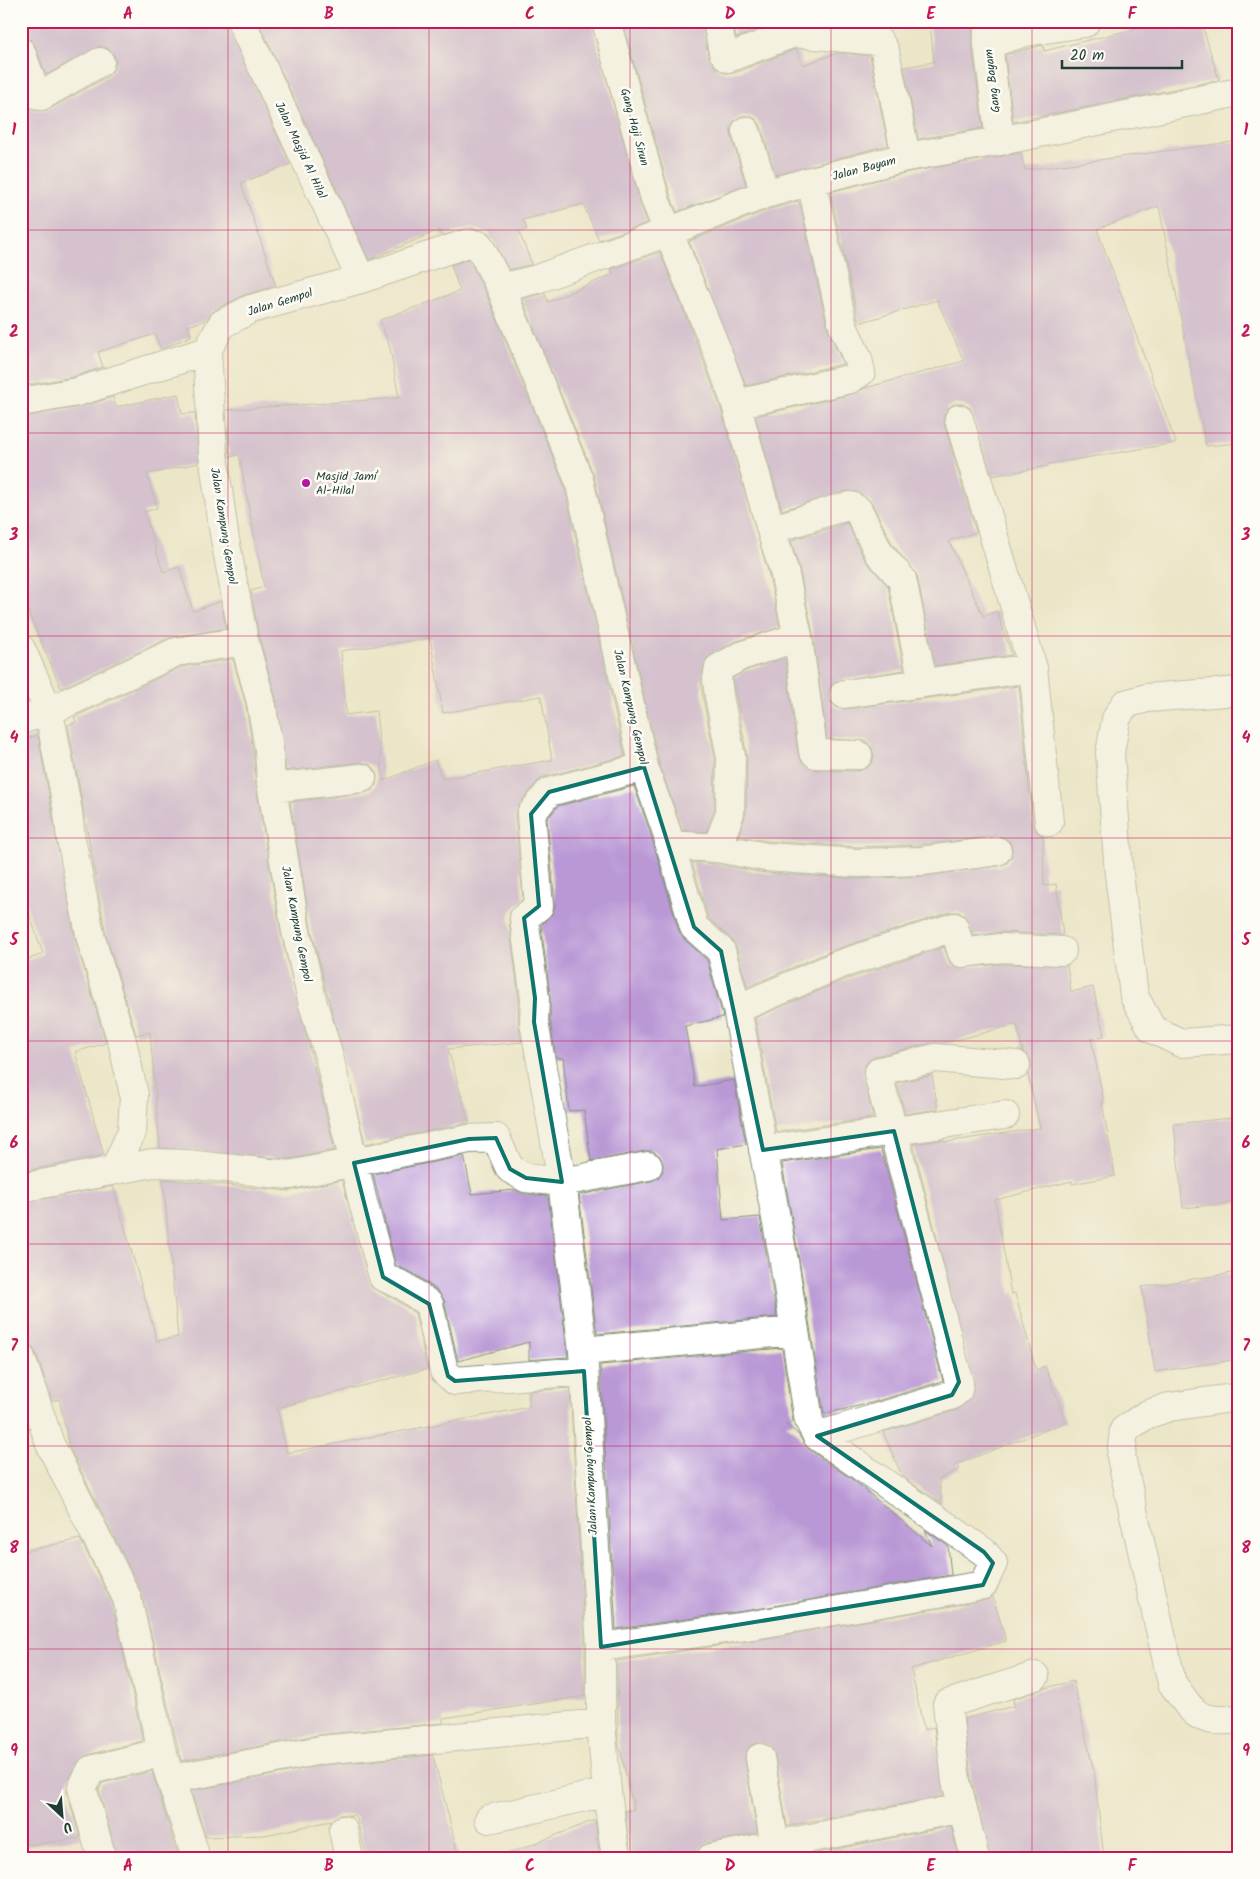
<svg xmlns="http://www.w3.org/2000/svg" width="1260" height="1879" font-family="Kalam,sans-serif">
<style>
.building{fill:#b998d5;fill-rule:evenodd}
.lines{fill:none;stroke-linecap:round;stroke-linejoin:round}
.minor-casing{stroke:#86927e;stroke-width:30}
.minor{stroke:#fff;stroke-width:28}
.marked{fill:none;stroke:#0f766e;stroke-width:4;stroke-linejoin:round}
.grid{fill:none;stroke:#c2185b;stroke-width:1;stroke-opacity:0.55}
.poi-dot{fill:#b5179e;stroke:#fdfcf7;stroke-width:2}
.labels{text-anchor:middle;stroke-width:5;stroke-linejoin:round;paint-order:stroke}
.street-label{font-size:12px;fill:#1f3d34;stroke:#fdfcf7}
.poi-label{font-size:12px;fill:#1f3d34;stroke:#fdfcf7;text-anchor:start}
.neatline{fill:none;stroke:#c2185b;stroke-width:2}
.grid-label{font-size:16px;text-anchor:middle;font-weight:bold;fill:#c2185b}
</style>
<rect width="100%" height="100%" fill="#fdfcf7"/>
<filter id="ink" filterUnits="userSpaceOnUse"><feTurbulence type="fractalNoise" baseFrequency=".02" numOctaves="2"/><feDisplacementMap in="SourceGraphic" scale="10" xChannelSelector="R" yChannelSelector="G"/><feConvolveMatrix kernelMatrix="1 2 1 2 8 2 1 2 1" color-interpolation-filters="sRGB"/></filter>
<filter id="wash" filterUnits="userSpaceOnUse"><feTurbulence type="fractalNoise" baseFrequency=".0096" numOctaves="4" result="noise"/><feDisplacementMap in="SourceGraphic" scale="20" xChannelSelector="R" yChannelSelector="G"/><feGaussianBlur stdDeviation="1.12" result="paint"/><feColorMatrix in="noise" values="0 0 0 0 0 0 0 0 0 0 0 0 0 0 0 0 0 1.4 0 .05"/><feComposite in="paint" operator="in"/></filter>
<g filter="url(#wash)">
<rect width="100%" height="100%" fill="#ece6c8"/>
<g id="blocks">
<path class="building" d="M 21,21 L 226,21 L 290,164 L 241,183 L 276,286 L 244,295 L 215,310 L 206,320 L 188,326 L 191,336 L 161,349 L 155,334 L 98,352 L 103,367 L 73,377 L 21,386 L 21,99 L 25,105 L 35,111 L 48,110 L 108,76 L 113,70 L 116,62 L 114,55 L 108,49 L 100,46 L 46,75 L 35,46 L 31,40 L 21,37 Z
M 258,21 L 591,21 L 641,206 L 648,223 L 599,240 L 583,204 L 523,220 L 527,229 L 519,232 L 532,264 L 509,270 L 489,233 L 471,228 L 441,236 L 439,230 L 369,260 Z
M 622,21 L 702,21 L 708,55 L 716,68 L 725,73 L 734,73 L 796,49 L 803,65 L 837,53 L 870,56 L 888,145 L 776,175 L 761,126 L 757,120 L 750,116 L 741,116 L 734,121 L 731,128 L 731,135 L 746,185 L 677,212 L 671,197 Z
M 733,21 L 781,21 L 736,38 Z
M 956,21 L 972,21 L 972,46 L 983,128 L 918,139 L 904,67 L 934,62 L 930,24 Z
M 1136,21 L 1201,21 L 1219,80 L 1013,122 L 1005,55 L 1043,45 L 1044,51 L 1138,28 Z
M 1239,141 L 1239,443 L 1206,446 L 1159,206 L 1097,229 L 1176,443 L 1048,464 L 1048,466 L 992,476 L 970,408 L 962,404 L 954,404 L 948,408 L 944,415 L 944,423 L 976,532 L 949,541 L 983,616 L 997,611 L 1012,655 L 935,666 L 917,575 L 892,544 L 872,503 L 859,492 L 848,491 L 782,510 L 755,416 L 853,394 L 865,388 L 964,361 L 937,300 L 859,323 L 830,192 L 909,172 L 1021,153 L 1025,170 Z
M 799,201 L 828,329 L 843,364 L 746,386 L 689,241 L 770,209 Z
M 660,252 L 701,354 L 721,409 L 769,575 L 780,627 L 734,642 L 711,655 L 704,665 L 701,681 L 703,698 L 715,758 L 714,810 L 706,832 L 682,830 L 659,763 L 594,476 L 522,299 L 545,293 L 548,302 L 613,274 L 611,269 Z
M 469,259 L 487,295 L 564,485 L 625,756 L 544,777 L 537,782 L 519,805 L 515,815 L 523,899 L 510,912 L 509,920 L 519,999 L 518,1022 L 522,1042 L 448,1049 L 469,1123 L 365,1144 L 311,928 L 290,802 L 364,793 L 372,790 L 376,785 L 377,776 L 374,768 L 369,764 L 361,762 L 286,771 L 276,699 L 259,637 L 251,591 L 264,587 L 239,455 L 229,457 L 226,410 L 399,398 L 390,348 L 380,320 L 460,291 L 451,265 ZM 430,638 L 443,713 L 541,696 L 552,760 L 442,779 L 435,760 L 383,781 L 376,711 L 346,715 L 341,651 Z
M 178,394 L 182,414 L 195,413 L 199,463 L 147,474 L 157,508 L 144,512 L 163,572 L 179,567 L 193,611 L 221,601 L 226,628 L 169,638 L 61,688 L 21,595 L 21,417 L 80,407 L 113,397 L 116,407 Z
M 847,523 L 865,560 L 888,586 L 904,670 L 835,681 L 829,689 L 829,696 L 831,703 L 838,708 L 846,709 L 1019,686 L 1033,824 L 1037,832 L 1043,836 L 1044,886 L 1056,884 L 1063,935 L 1002,932 L 973,936 L 965,916 L 958,912 L 950,912 L 833,950 L 747,987 L 736,946 L 731,939 L 708,918 L 692,862 L 715,864 L 765,873 L 857,879 L 924,876 L 999,866 L 1007,863 L 1012,856 L 1012,848 L 1010,842 L 1003,837 L 995,836 L 921,845 L 857,847 L 768,841 L 738,836 L 746,813 L 747,757 L 733,678 L 747,670 L 785,658 L 798,753 L 802,762 L 816,770 L 858,771 L 866,768 L 872,763 L 874,756 L 872,748 L 866,741 L 827,739 L 813,634 L 799,568 L 791,540 Z
M 233,659 L 246,705 L 253,751 L 256,786 L 281,934 L 335,1150 L 289,1159 L 160,1148 L 150,1032 L 136,1035 L 106,935 L 68,725 L 76,722 L 74,717 L 181,667 Z
M 38,735 L 76,942 L 106,1043 L 75,1052 L 104,1155 L 21,1172 L 21,962 L 43,954 L 21,889 L 21,741 Z
M 634,786 L 651,835 L 679,931 L 684,939 L 707,960 L 722,1013 L 723,1017 L 685,1026 L 695,1087 L 734,1080 L 746,1144 L 717,1149 L 723,1220 L 760,1217 L 777,1317 L 597,1334 L 579,1195 L 651,1181 L 658,1178 L 663,1171 L 663,1164 L 660,1156 L 653,1151 L 646,1151 L 591,1161 L 584,1110 L 569,1111 L 563,1058 L 556,1058 L 550,1021 L 550,996 L 541,925 L 553,913 L 555,905 L 547,819 L 558,806 Z
M 944,947 L 950,963 L 957,968 L 1002,964 L 1067,965 L 1071,992 L 1093,987 L 1104,1036 L 1091,1039 L 1104,1102 L 1102,1103 L 1115,1176 L 1072,1184 L 1072,1181 L 995,1200 L 1011,1294 L 1015,1293 L 1036,1370 L 1045,1366 L 1066,1422 L 957,1464 L 960,1469 L 939,1479 L 942,1504 L 902,1476 L 883,1432 L 957,1410 L 968,1401 L 974,1384 L 913,1144 L 944,1140 L 945,1142 L 1040,1128 L 1028,1074 L 1031,1067 L 1030,1059 L 1023,1052 L 1017,1024 L 945,1043 L 931,1043 L 876,1056 L 867,1062 L 863,1072 L 873,1118 L 776,1132 L 755,1018 L 844,980 Z
M 932,1075 L 938,1109 L 905,1114 L 897,1083 Z
M 1239,1117 L 1239,1202 L 1183,1208 L 1174,1124 Z
M 881,1149 L 943,1381 L 871,1403 L 824,1414 L 799,1259 L 782,1163 Z
M 464,1156 L 472,1194 L 515,1190 L 524,1194 L 548,1196 L 568,1357 L 529,1360 L 529,1342 L 458,1361 L 444,1300 L 438,1291 L 413,1273 L 396,1266 L 373,1174 Z
M 163,1179 L 289,1191 L 342,1180 L 371,1287 L 396,1300 L 415,1313 L 427,1369 L 277,1408 L 287,1453 L 529,1407 L 529,1391 L 570,1388 L 585,1647 L 585,1696 L 443,1718 L 443,1723 L 318,1735 L 181,1761 L 141,1591 L 70,1449 L 59,1399 L 52,1401 L 36,1353 L 31,1346 L 21,1343 L 21,1203 L 113,1186 L 157,1341 L 178,1337 Z
M 1239,1272 L 1239,1359 L 1155,1372 L 1142,1287 Z
M 782,1348 L 793,1422 L 786,1424 L 798,1434 L 808,1449 L 852,1479 L 932,1546 L 925,1530 L 948,1546 L 951,1575 L 751,1610 L 616,1629 L 600,1365 Z
M 80,1539 L 112,1603 L 143,1741 L 87,1755 L 77,1763 L 68,1781 L 67,1792 L 80,1838 L 21,1846 L 21,1552 Z
M 993,1597 L 1006,1641 L 911,1669 L 924,1730 L 934,1727 L 944,1796 L 787,1826 L 775,1755 L 772,1748 L 766,1744 L 757,1743 L 750,1746 L 746,1752 L 745,1760 L 757,1833 L 708,1843 L 700,1847 L 696,1854 L 679,1858 L 631,1858 L 625,1811 L 634,1809 L 618,1741 L 617,1661 L 756,1640 L 986,1600 Z
M 1073,1681 L 1094,1772 L 1104,1858 L 990,1858 L 971,1778 L 964,1719 L 1014,1706 L 1013,1699 L 1045,1688 Z
M 433,1755 L 459,1858 L 367,1858 L 356,1816 L 347,1815 L 339,1815 L 331,1821 L 265,1835 L 206,1837 L 191,1791 L 323,1765 Z
M 152,1771 L 179,1858 L 117,1858 L 99,1790 L 102,1783 Z
M 595,1820 L 600,1858 L 505,1858 L 505,1855 Z
M 951,1826 L 959,1858 L 807,1858 L 807,1855 Z"/>
</g>
</g>
<g filter="url(#ink)">
<use href="#blocks" fill-opacity="0" stroke="#86927e" stroke-width="1"/>
<g class="lines">
<defs>
<path id="minor" d="M 241,21 L 361,279
M 606,21 L 656,202 L 716,348 L 736,404 L 771,530 L 784,571 L 798,637 L 813,751 L 816,754 L 858,755
M 717,21 L 723,52 L 728,58 L 794,33 L 879,41 L 885,51 L 906,157
M 988,21 L 988,44 L 1000,141
M 988,44 L 1026,32 L 1085,23
M 21,52 L 36,94 L 41,96 L 100,62
M 746,131 L 765,194
M 501,288 L 537,279 L 668,232 L 765,194 L 811,181 L 906,157 L 1000,141 L 1239,92
M 207,351 L 213,454 L 224,534 L 244,641 L 261,702 L 269,749 L 271,783 L 296,931 L 313,1004 L 329,1056 L 362,1198 L 383,1277 L 404,1286 L 429,1304 L 444,1371 L 455,1381 L 584,1371
M 21,402 L 77,392 L 207,351 L 222,324 L 251,309 L 361,279 L 468,243 L 479,245 L 501,288 L 579,480 L 644,767 L 666,830 L 694,927 L 721,951 L 737,1009 L 784,1261 L 809,1421 L 817,1436 L 984,1552 L 993,1563 L 983,1585 L 753,1625 L 601,1647
M 736,404 L 850,379 L 861,372 L 858,359 L 843,326 L 811,181
M 959,419 L 1033,668 L 1049,822
M 771,530 L 836,509 L 851,506 L 858,510 L 879,553 L 902,579 L 923,683
M 21,649 L 49,711 L 68,812 L 71,839 L 91,939 L 123,1045 L 134,1095 L 132,1131 L 115,1169
M 1239,691 L 1147,698 L 1125,704 L 1116,719 L 1110,753 L 1119,874 L 1134,996 L 1152,1029 L 1181,1043 L 1239,1039
M 844,694 L 1033,668
M 21,720 L 49,711 L 176,652 L 244,641
M 272,788 L 362,778
M 669,845 L 717,848 L 766,857 L 857,863 L 922,861 L 997,851
M 717,848 L 730,813 L 731,757 L 719,696 L 717,679 L 719,668 L 741,656 L 798,637
M 737,1009 L 838,965 L 954,927 L 962,953 L 1001,948 L 1062,951
M 763,1150 L 1005,1115
M 21,1188 L 153,1163 L 186,1164 L 290,1175 L 469,1139 L 496,1138 L 510,1169 L 526,1178 L 562,1182 L 534,1022 L 535,998 L 524,918 L 539,906 L 531,814 L 549,792 L 644,767
M 583,1351 L 794,1331
M 21,1358 L 50,1444 L 127,1598 L 162,1752 L 194,1851
M 1239,1397 L 1169,1407 L 1146,1415 L 1124,1430 L 1121,1457 L 1172,1683 C 1194,1714 1197,1724 1239,1719
M 817,1436 L 952,1395 L 958,1390 L 959,1382 L 878,1074 L 880,1071 L 935,1058 L 1016,1065
M 760,1758 L 777,1858
M 172,1779 L 321,1750 L 601,1723
M 489,1819 L 607,1792
M 343,1830 L 349,1858
M 102,1858 L 82,1788 L 91,1770 L 162,1752
M 616,1858 L 607,1792 L 601,1723 L 601,1647 L 583,1351 L 562,1182 L 648,1166
M 711,1858 L 962,1808
M 975,1858 L 956,1781 L 947,1704 L 1035,1676"/>
</defs>
<use href="#minor" class="minor-casing"/>
<use href="#minor" class="minor"/>
</g>
</g>
<path d="M0 0H1260V1879H0ZM 644,767 L 694,927 L 721,951 L 763,1150 L 894,1131 L 959,1382 L 952,1395 L 817,1436 L 984,1552 L 993,1563 L 983,1585 L 601,1647 L 584,1371 L 455,1381 L 448,1376 L 429,1304 L 383,1277 L 354,1163 L 469,1139 L 496,1138 L 510,1169 L 526,1178 L 562,1182 L 534,1022 L 535,998 L 524,918 L 539,906 L 531,814 L 549,792 Z" fill="#ece6c8" fill-opacity=".55" fill-rule="evenodd"/>
<path class="marked" d="M 644,767 L 694,927 L 721,951 L 763,1150 L 894,1131 L 959,1382 L 952,1395 L 817,1436 L 984,1552 L 993,1563 L 983,1585 L 601,1647 L 584,1371 L 455,1381 L 448,1376 L 429,1304 L 383,1277 L 354,1163 L 469,1139 L 496,1138 L 510,1169 L 526,1178 L 562,1182 L 534,1022 L 535,998 L 524,918 L 539,906 L 531,814 L 549,792 Z"/>
<path class="grid" d="M 228,21 L 228,1858M 429,21 L 429,1858M 630,21 L 630,1858M 831,21 L 831,1858M 1032,21 L 1032,1858M 21,230 L 1239,230M 21,433 L 1239,433M 21,636 L 1239,636M 21,838 L 1239,838M 21,1041 L 1239,1041M 21,1244 L 1239,1244M 21,1446 L 1239,1446M 21,1649 L 1239,1649"/>
<circle class="poi-dot" cx="306" cy="483" r="5"/>
<g class="labels">
<g class="street-label">
<text transform="translate(992 81) rotate(-97)" y="4">Gang Bayam</text>
<text transform="translate(635 127) rotate(75)" y="4">Gang Haji Sirun</text>
<text transform="translate(301 150) rotate(65)" y="4">Jalan Masjid Al Hilal</text>
<text transform="translate(864 168) rotate(-15)" y="4">Jalan Bayam</text>
<text transform="translate(280 302) rotate(-17)" y="4">Jalan Gempol</text>
<text transform="translate(224 526) rotate(81)" y="4">Jalan Kampung Gempol</text>
<text transform="translate(631 707) rotate(77)" y="4">Jalan Kampung Gempol</text>
<text transform="translate(297 924) rotate(79)" y="4">Jalan Kampung Gempol</text>
<text transform="translate(590 1476) rotate(-93)" y="4">Jalan Kampung Gempol</text>
</g>
<g class="poi-label">
<text x="316" y="480">Masjid Jami'<tspan x="316" dy="14">Al-Hilal</tspan></text>
</g>
</g>
<rect width="1260" height="1879" fill="none" stroke="#fdfcf7" stroke-width="55"/>
<g transform="translate(62 1816) rotate(154)" stroke="#fdfcf7" stroke-width="4" paint-order="stroke">
<path d="M0-4L9 19L0 12L-9 19Z" fill="#1f3d34"/>
<text y="-8" font-size="14" font-weight="bold" text-anchor="middle" fill="#1f3d34">U</text>
</g>
<path d="M1062 60v8h120v-8" fill="none" stroke="#1f3d34" stroke-width="2.5"/>
<text x="1070" y="60" font-size="15" fill="#1f3d34" stroke="#fdfcf7" stroke-width="4" paint-order="stroke">20 m</text>
<rect x="28" y="28" width="1204" height="1824" class="neatline"/>
<g class="grid-label">
<text x="128" y="19">A</text>
<text x="329" y="19">B</text>
<text x="530" y="19">C</text>
<text x="730" y="19">D</text>
<text x="931" y="19">E</text>
<text x="1132" y="19">F</text>
<text x="14" y="135">1</text>
<text x="1246" y="135">1</text>
<text x="14" y="337">2</text>
<text x="1246" y="337">2</text>
<text x="14" y="540">3</text>
<text x="1246" y="540">3</text>
<text x="14" y="743">4</text>
<text x="1246" y="743">4</text>
<text x="14" y="945">5</text>
<text x="1246" y="945">5</text>
<text x="14" y="1148">6</text>
<text x="1246" y="1148">6</text>
<text x="14" y="1351">7</text>
<text x="1246" y="1351">7</text>
<text x="14" y="1553">8</text>
<text x="1246" y="1553">8</text>
<text x="14" y="1756">9</text>
<text x="1246" y="1756">9</text>
<text x="128" y="1871">A</text>
<text x="329" y="1871">B</text>
<text x="530" y="1871">C</text>
<text x="730" y="1871">D</text>
<text x="931" y="1871">E</text>
<text x="1132" y="1871">F</text>
</g>
</svg>
